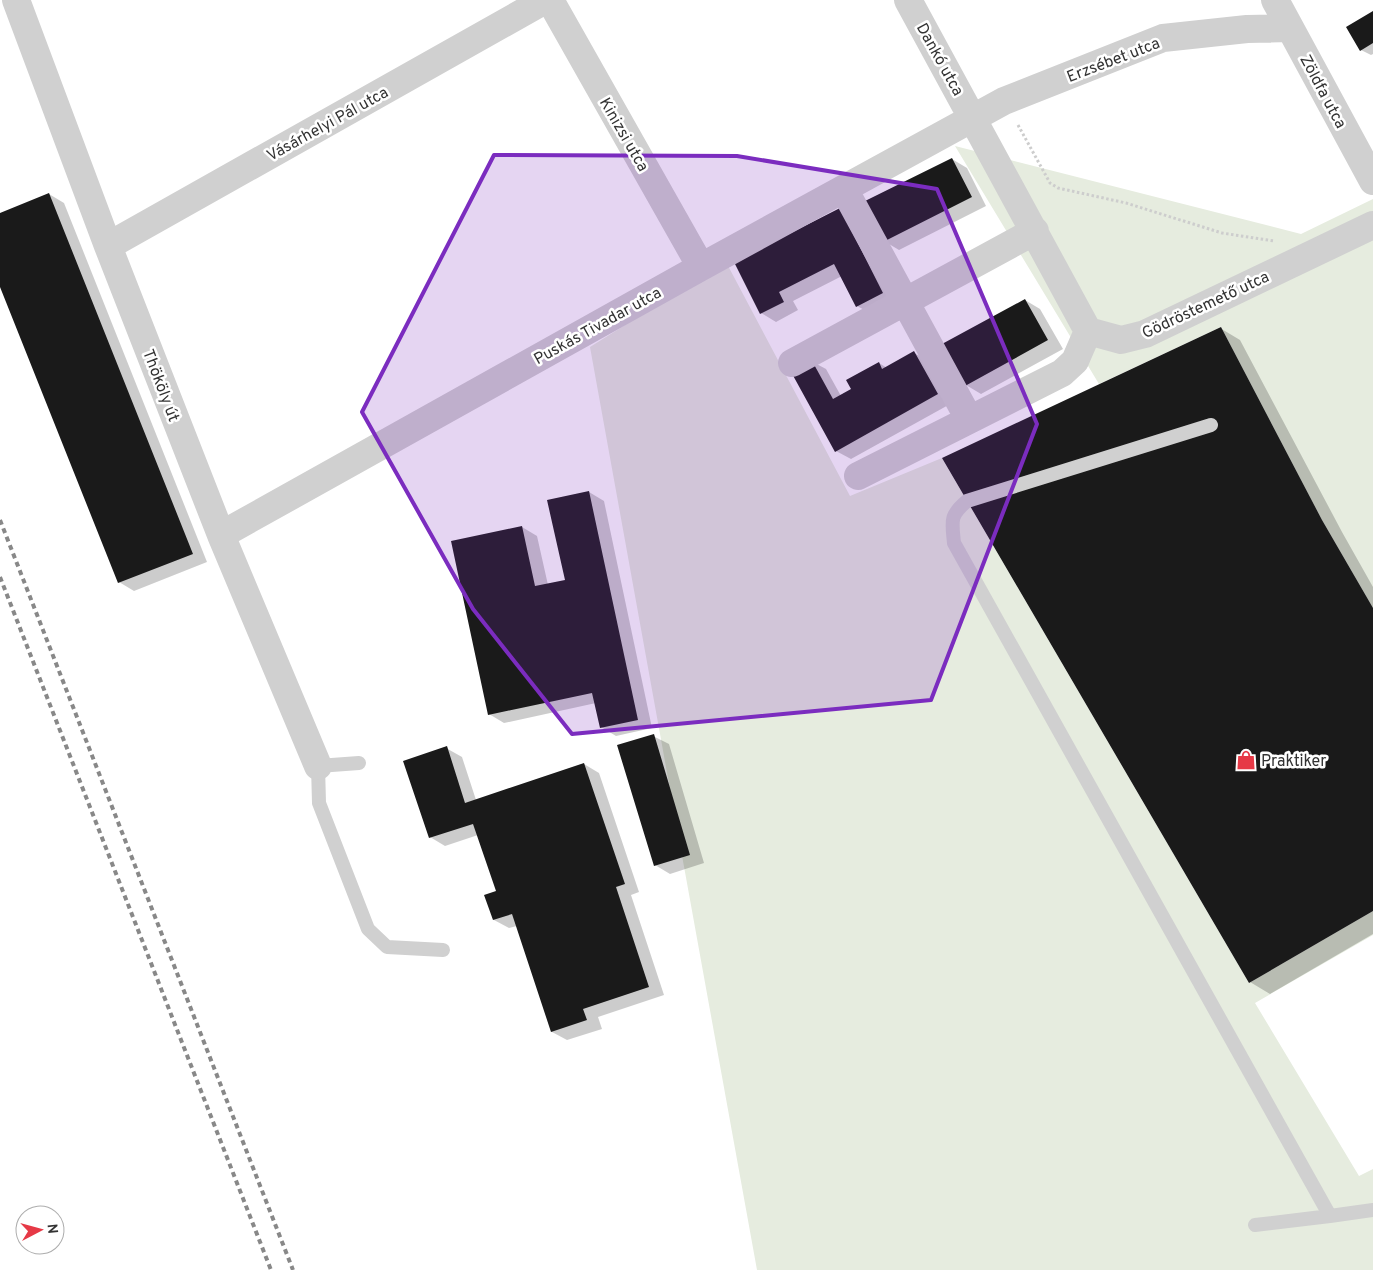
<svg xmlns="http://www.w3.org/2000/svg" width="1373" height="1270" font-family="Overpass,sans-serif">
<style>
.green{fill:#e6ecdf}
.shadow{fill:#0003}
.building{fill:#1a1a1a}
.lines{fill:none;stroke-linecap:round;stroke-linejoin:round}
.path{stroke:#cdcdcd;stroke-width:3;stroke-dasharray:2.5 2.5;stroke-linecap:butt}
.service{stroke:#d0d0d0;stroke-width:14}
.minor{stroke:#d0d0d0;stroke-width:28}
.rail{stroke:#888;stroke-width:4;stroke-dasharray:5 4;stroke-linecap:butt}
.marked{fill:#7b2cbf;fill-opacity:0.2;stroke:#7b2cbf;stroke-width:4;stroke-linejoin:round}
.labels{text-anchor:middle;stroke-width:5;stroke-linejoin:round;paint-order:stroke}
.street-label{font-size:16px;fill:#333;stroke:#fff}
.poi-label{font-size:16px;fill:#333;stroke:#fff;text-anchor:start}
</style>
<rect width="100%" height="100%" fill="#fff"/>
<path class="green" d="M 955,146 L 1301,234 L 1373,199 L 1373,608 L 1322,520 L 1221,327 L 1099,384 Z
M 726,262 L 850,496 L 942,458 L 1249,983 L 1373,911 L 1373,935 L 1255,1003 L 1359,1176 L 1373,1169 L 1373,1270 L 757,1270 L 590,347 Z"/>
<path class="shadow" d="M 1373,13 L 1373,54 L 1371,55 L 1361,50 Z
M 952,159 L 967,168 L 986,206 L 899,250 L 884,241 Z
M 49,194 L 64,203 L 207,562 L 134,591 L 119,582 L 0,283 L 0,214 Z
M 840,209 L 898,301 L 872,314 L 857,306 L 842,276 L 793,301 L 798,310 L 776,322 L 761,313 Z
M 1025,300 L 1040,309 L 1063,349 L 981,394 L 966,385 Z
M 1220,328 L 1240,340 L 1342,532 L 1373,587 L 1373,934 L 1270,994 L 1250,982 L 943,459 Z
M 914,353 L 929,361 L 952,403 L 851,459 L 836,451 L 811,361 L 826,369 L 841,396 L 852,389 L 879,363 L 887,368 Z
M 589,492 L 604,501 L 652,728 L 616,736 L 601,727 L 596,703 L 504,723 L 489,714 L 452,542 L 522,527 L 537,536 L 548,585 L 566,581 Z
M 653,736 L 669,744 L 704,863 L 670,874 L 655,865 Z
M 446,748 L 462,757 L 476,800 L 584,764 L 599,773 L 639,892 L 631,895 L 664,995 L 598,1017 L 602,1029 L 567,1040 L 552,1032 L 517,926 L 509,928 L 494,920 L 498,892 L 478,835 L 445,846 L 430,837 Z"/>
<path class="building" d="M 1373,11 L 1373,43 L 1360,51 L 1346,27 Z
M 952,158 L 972,197 L 883,242 L 863,202 Z
M 49,193 L 193,554 L 118,583 L 0,287 L 0,213 Z
M 840,208 L 883,293 L 856,307 L 834,264 L 779,292 L 784,302 L 760,314 L 734,262 Z
M 1025,299 L 1048,340 L 965,386 L 942,344 Z
M 1221,327 L 1322,520 L 1373,608 L 1373,911 L 1249,983 L 942,458 Z
M 914,351 L 938,394 L 835,452 L 790,370 L 811,359 L 833,399 L 851,389 L 846,380 L 879,362 L 882,369 Z
M 589,491 L 638,720 L 600,728 L 592,693 L 488,715 L 451,541 L 522,526 L 535,586 L 565,580 L 547,500 Z
M 654,734 L 690,855 L 654,866 L 617,745 Z
M 447,746 L 465,803 L 584,763 L 625,884 L 616,887 L 649,987 L 583,1009 L 587,1020 L 551,1032 L 512,914 L 493,920 L 484,895 L 496,891 L 473,824 L 429,838 L 403,761 Z"/>
<g class="lines">
<path class="path" d="M 1018,125 L 1050,183 L 1058,188 L 1126,203 L 1222,233 L 1274,241"/>
<path class="service" d="M 1211,425 L 967,501 C 949,516 952,521 954,543 L 1330,1216 L 1373,1210
M 359,763 L 318,766 L 319,803 L 368,929 L 387,947 L 443,950
M 1255,1225 L 1330,1216"/>
<path class="minor" d="M 16,0 L 108,246 L 221,535 L 318,766
M 550,0 L 701,267
M 908,0 L 1088,331 L 1121,340 L 1145,334 L 1373,225
M 1275,0 L 1373,181
M 844,189 L 969,419
M 108,246 L 545,0
M 792,363 L 1035,231
M 858,476 L 1062,373 L 1075,361 L 1088,331
M 221,535 L 701,267 L 1004,101 L 1163,38 L 1247,29 L 1290,28"/>
<path class="rail" d="M 0,520 L 293,1270
M 0,577 L 271,1270"/>
</g>
<path class="marked" d="M 494,155 L 737,156 L 937,189 L 1037,424 L 931,700 L 572,734 L 473,609 L 362,412 Z"/>
<defs>
<symbol id="shop-bare" viewBox="-9 -9 18 18"><path d="M-5-2.5h2.3a2.7 3.5 0 0 1 5.4 0H5L5.5 6h-11ZM-1.5-2.5h3a1.5 2.3 0 0 0-3 0Z" fill="#e63946" stroke="#fff" stroke-width="2.5" paint-order="stroke"/></symbol>
</defs>
<g fill-rule="evenodd">
<use href="#shop-bare" x="1232" y="746" width="28" height="28"/>
</g>
<g class="labels">
<g class="street-label">
<text transform="translate(941 59) rotate(61)" y="6">Dankó utca</text>
<text transform="translate(1113 59) rotate(-21)" y="6">Erzsébet utca</text>
<text transform="translate(1324 91) rotate(62)" y="6">Zöldfa utca</text>
<text transform="translate(327 123) rotate(-29)" y="6">Vásárhelyi Pál utca</text>
<text transform="translate(625 134) rotate(60)" y="6">Kinizsi utca</text>
<text transform="translate(1205 304) rotate(-25)" y="6">Gödröstemető utca</text>
<text transform="translate(597 325) rotate(-29)" y="6">Puskás Tivadar utca</text>
<text transform="translate(162 385) rotate(69)" y="6">Thököly út</text>
</g>
<g class="poi-label">
<text x="1261" y="766">Praktiker</text>
</g>
</g>
<g transform="translate(40 1230) rotate(84)"><circle r="24" fill="#ffffff" stroke="#adadad"/>
<path d="M0-4L9 19L0 12L-9 19Z" fill="#e63946"/>
<text y="-8" font-size="14" font-weight="bold" text-anchor="middle" fill="#333333">N</text>
</g>
</svg>
